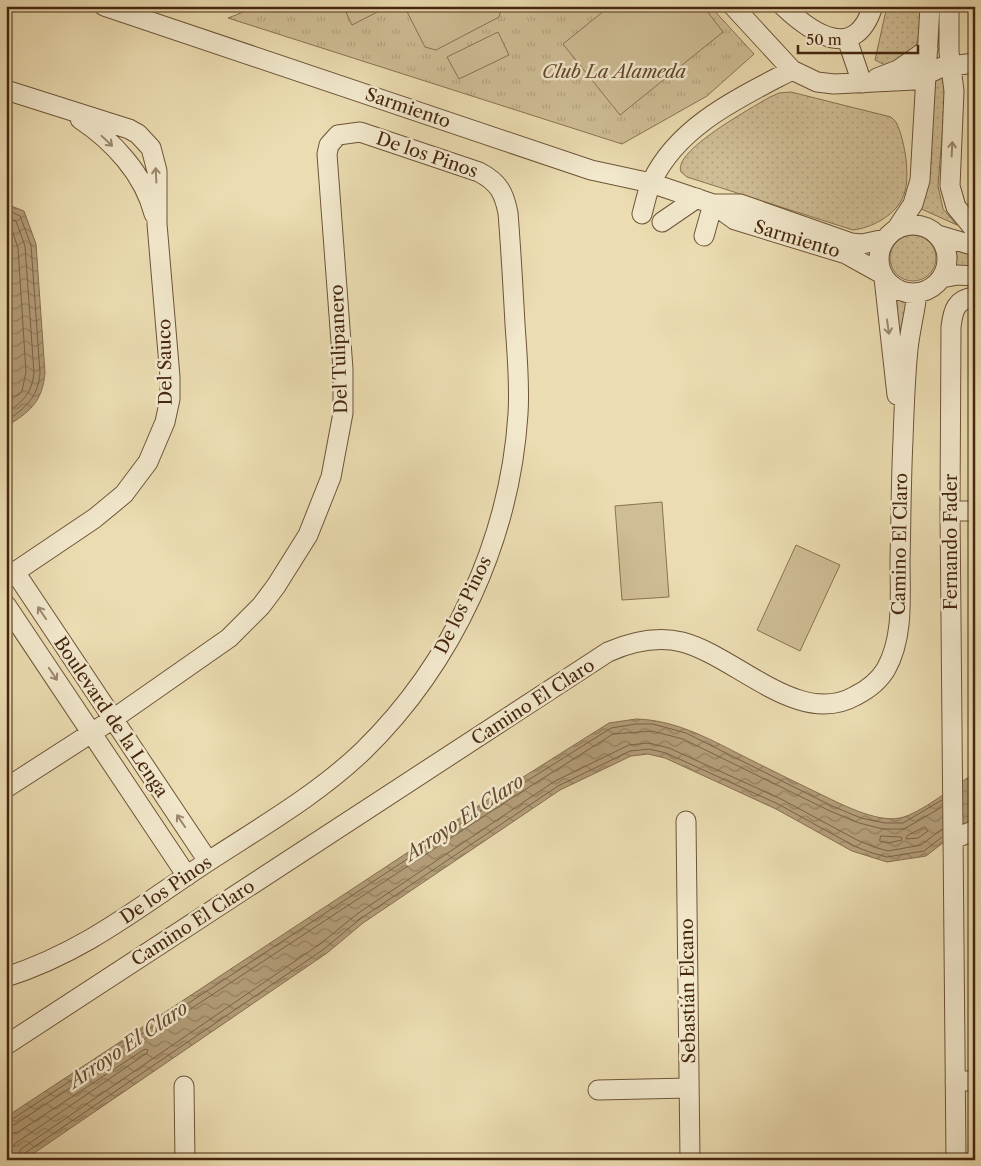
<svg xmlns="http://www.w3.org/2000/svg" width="981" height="1166" font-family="'Libre Caslon Text',serif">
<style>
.grass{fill:url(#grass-dots);stroke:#8a7252}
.park{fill:url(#park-tufts);stroke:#8a7252}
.pitch{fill:#cfbd95;stroke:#8a7252}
.water{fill:url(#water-waves);stroke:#876e4f}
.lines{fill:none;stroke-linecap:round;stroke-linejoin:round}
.shore{stroke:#7c6244;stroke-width:1}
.minor-casing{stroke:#6e5438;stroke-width:21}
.minor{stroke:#f2e8cc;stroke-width:19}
.oneway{stroke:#9c876e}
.labels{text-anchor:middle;stroke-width:5;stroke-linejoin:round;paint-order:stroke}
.park-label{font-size:18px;font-style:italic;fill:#61442a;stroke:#f2e8cc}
.street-label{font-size:18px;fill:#45260f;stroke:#f2e8cc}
.water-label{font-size:19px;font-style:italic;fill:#664a2f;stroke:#f2e8cc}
</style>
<defs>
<pattern id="grass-dots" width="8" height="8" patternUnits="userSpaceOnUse" patternTransform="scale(1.25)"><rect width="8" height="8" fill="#cfbd95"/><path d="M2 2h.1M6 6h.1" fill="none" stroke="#b3a27f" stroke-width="1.8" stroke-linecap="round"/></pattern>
<pattern id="park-tufts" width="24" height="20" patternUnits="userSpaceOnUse" patternTransform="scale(1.25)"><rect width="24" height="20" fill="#cfbd95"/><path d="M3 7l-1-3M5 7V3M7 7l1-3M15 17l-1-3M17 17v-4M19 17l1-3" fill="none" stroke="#b3a27f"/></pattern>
<pattern id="water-waves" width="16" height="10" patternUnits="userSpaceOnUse" patternTransform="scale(1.25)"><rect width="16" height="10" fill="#b39e7a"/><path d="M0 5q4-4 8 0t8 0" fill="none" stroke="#938162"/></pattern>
</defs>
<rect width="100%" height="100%" fill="#ebdcb1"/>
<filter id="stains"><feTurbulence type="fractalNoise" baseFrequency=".004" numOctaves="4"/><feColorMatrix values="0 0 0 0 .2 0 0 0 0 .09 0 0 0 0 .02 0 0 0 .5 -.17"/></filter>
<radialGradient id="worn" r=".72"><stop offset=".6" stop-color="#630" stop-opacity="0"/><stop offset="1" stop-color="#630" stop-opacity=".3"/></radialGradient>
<path class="grass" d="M 887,6 L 922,6 C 920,38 920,57 885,65 L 875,60 Z
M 944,74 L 947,74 L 938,186 L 943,209 L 957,225 L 917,207 L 928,187 L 935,81 Z
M 791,92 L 891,117 L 896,122 C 905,140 912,181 902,199 C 894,216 871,228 853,230 L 687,177 L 681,172 C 672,151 752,108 768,98 L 779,93 Z
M890 258a23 23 0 1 1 46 0a23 23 0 1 1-46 0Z
M 954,249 L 975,255 L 975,270 L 954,267 Z
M 897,298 L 907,300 L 900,334 L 897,333 Z"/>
<path class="park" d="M 259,6 L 710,6 L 754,54 L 707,96 L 622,144 L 228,18 Z"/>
<path class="pitch" d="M 343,6 L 389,6 L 352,25 Z
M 404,6 L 501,6 L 502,7 L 499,17 L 436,50 L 425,47 Z
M 610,6 L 703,6 L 723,32 L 620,115 L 563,44 Z
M 498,32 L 509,55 L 459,79 L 447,57 Z
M 662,502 L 669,597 L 622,600 L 615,506 Z
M 796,545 L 840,565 L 800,651 L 757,630 Z"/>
<path class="water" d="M 6,204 L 24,211 L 36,244 L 45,373 C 42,403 30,411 6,427 Z
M 636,719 C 674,720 706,737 739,754 C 765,767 791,780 818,793 C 839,803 876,823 900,818 C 920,814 957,784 975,773 L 975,818 L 926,856 L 887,862 L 852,851 L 776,809 L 665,758 L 648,754 L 631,756 L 560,790 L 363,923 L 327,953 L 24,1160 L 6,1160 L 6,1117 L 501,791 L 609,723 Z"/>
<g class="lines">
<path class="shore" d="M 6,209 L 20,216 L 31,245 L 40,373 C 38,397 26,408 6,421
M 6,216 L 16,221 L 25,246 L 34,373 C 32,393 23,402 6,413
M 6,224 L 12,230 L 18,248 L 26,372 L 22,391 L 6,404
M 925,827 L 928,831 L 918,838 L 906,839 L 907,836 Z
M 881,836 L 901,837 L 902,840 L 888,843 L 880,841 Z
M 6,1121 L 11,1120 L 503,796 L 611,728 L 636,724 L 653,724 L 686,733 L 832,806 L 861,818 L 885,823 L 903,823 L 942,800
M 6,1127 L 14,1125 L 507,801 L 613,734 L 652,731 L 683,739 L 830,811 L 859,823 L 883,829 L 904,829 L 942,807
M 6,1135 L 18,1132 L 145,1049 L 148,1050 L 147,1053 L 16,1143 L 10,1150 L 9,1160
M 16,1160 L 21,1149 L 320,944 L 357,914 L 555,781 L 629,745 L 649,743 L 669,748 L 781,799 L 857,840 L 874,847 L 888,851 L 921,845 L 942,829
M 22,1160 L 25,1153 L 324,949 L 360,919 L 558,786 L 630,751 L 649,749 L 666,753 L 778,804 L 854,846 L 872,853 L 887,857 L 924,851 L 942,837"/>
<defs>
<path id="minor" d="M 104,6 L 591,170 L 651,183 L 713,204 L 735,220 L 846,254 L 882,274
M 733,6 L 792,70 L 817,82 L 834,84 L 915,80 L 942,67 L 975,63
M 783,6 C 813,34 855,63 873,6
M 949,6 L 949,52 L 954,91 L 950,186 L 956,207 L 975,230
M 847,39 L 862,83
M 877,78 L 898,70 L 928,49
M 6,90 L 129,129 L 138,134 L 151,148 L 157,171 L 157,224 L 170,377 L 170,399 L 165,422 L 148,462 L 124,494 L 95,518 L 6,578
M 80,119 C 113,141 144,174 154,214
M 713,204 L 740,204 L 851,243 L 862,244 L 885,239
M 642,214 C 645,204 647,191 652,181 C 679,125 739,98 792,70
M 662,222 L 697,198
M879 259a34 34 0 1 1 68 0a34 34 0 1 1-68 0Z
M 897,228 L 913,204 L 920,180 L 930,6
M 938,235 L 975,246
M 704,236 L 713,204
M 884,278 L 897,395
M 942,278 L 957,275 L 975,276
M 950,511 L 975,511
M 15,572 L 208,861
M 6,605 L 187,876
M 6,788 L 113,719 L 229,638 L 261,606 L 276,586 L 308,535 L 331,477 L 343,413 L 343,369 L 327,154 L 329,145 L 338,135 L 360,132 L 479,172 C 498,182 504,192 508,213 C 511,250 513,287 515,324 C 517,354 520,384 518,414 C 510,540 453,663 363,751 C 319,793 266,824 215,857 C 145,902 88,951 6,977
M 686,821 L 690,1160
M 954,839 L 975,830
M 6,1045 L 608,652 C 631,642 657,636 682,642 C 736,656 799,728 855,696 C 867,690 879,681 886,669 C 904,637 900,596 900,561 C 901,521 901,480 903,440 C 904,410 905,379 908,349 C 910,330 915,312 917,293
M 955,1081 L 975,1081
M 184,1086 L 185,1160
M 598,1090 L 689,1088
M 956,1160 L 950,511 L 951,327 C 953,310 956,299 975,297"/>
</defs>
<use href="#minor" class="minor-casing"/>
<use href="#minor" class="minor"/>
</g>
<defs><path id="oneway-shaft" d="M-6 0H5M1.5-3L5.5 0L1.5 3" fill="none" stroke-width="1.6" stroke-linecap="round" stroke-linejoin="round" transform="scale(1.25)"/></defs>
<g class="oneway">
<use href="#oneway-shaft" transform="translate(107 141) rotate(43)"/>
<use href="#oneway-shaft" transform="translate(952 149) rotate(-87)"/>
<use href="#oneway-shaft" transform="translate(156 175) rotate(-93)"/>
<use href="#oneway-shaft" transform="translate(888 327) rotate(82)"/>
<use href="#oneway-shaft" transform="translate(42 613) rotate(-124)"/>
<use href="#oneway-shaft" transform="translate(53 674) rotate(56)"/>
<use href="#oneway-shaft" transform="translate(181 821) rotate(-124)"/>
</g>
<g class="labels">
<g class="park-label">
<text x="614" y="78">Club La Alameda</text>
</g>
<g class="street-label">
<text transform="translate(408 108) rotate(19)" y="6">Sarmiento</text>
<text transform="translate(427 155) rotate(19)" y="6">De los Pinos</text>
<text transform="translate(797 239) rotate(17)" y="6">Sarmiento</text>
<text transform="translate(339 349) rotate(-92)" y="6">Del Tulipanero</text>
<text transform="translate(165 362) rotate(-91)" y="6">Del Sauco</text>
<text transform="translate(951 542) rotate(-90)" y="6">Fernando Fader</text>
<text transform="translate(900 544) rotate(-89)" y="6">Camino El Claro</text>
<text transform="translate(463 605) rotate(-64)" y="6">De los Pinos</text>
<text transform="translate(533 702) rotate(-33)" y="6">Camino El Claro</text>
<text transform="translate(111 717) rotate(56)" y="6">Boulevard de la Lenga</text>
<text transform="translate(166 890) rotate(-34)" y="6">De los Pinos</text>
<text transform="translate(193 923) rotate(-33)" y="6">Camino El Claro</text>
<text transform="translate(688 991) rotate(-91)" y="6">Sebastián Elcano</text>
</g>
<g class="water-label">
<text transform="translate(464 817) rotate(-34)" y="7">Arroyo El Claro</text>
<text transform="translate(128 1044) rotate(-34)" y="7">Arroyo El Claro</text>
</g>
</g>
<rect width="981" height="1166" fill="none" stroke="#ebdcb1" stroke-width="25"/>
<rect x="8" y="8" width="966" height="1151" fill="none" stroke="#45260f" stroke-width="2.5"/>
<rect x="12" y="12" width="956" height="1141" fill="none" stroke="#45260f"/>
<path d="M798 45v8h120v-8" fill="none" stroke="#45260f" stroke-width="2.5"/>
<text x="806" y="45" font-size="15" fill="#45260f" stroke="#f2e8cc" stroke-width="4" paint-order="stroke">50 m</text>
<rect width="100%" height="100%" filter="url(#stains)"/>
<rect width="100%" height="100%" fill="url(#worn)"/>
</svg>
